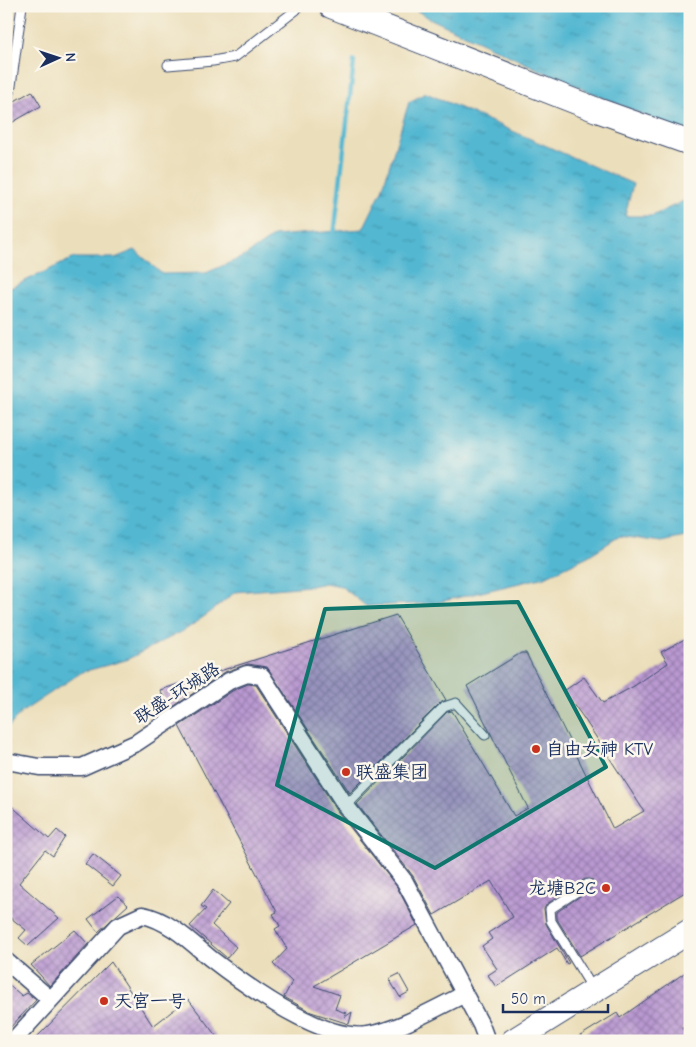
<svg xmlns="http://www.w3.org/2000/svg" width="696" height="1047" font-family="'Comic Neue','LXGW WenKai TC',sans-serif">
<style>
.water{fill:url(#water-ripples);stroke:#377398}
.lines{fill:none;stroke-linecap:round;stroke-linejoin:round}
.stream{stroke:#53b7d1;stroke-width:4.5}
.building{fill:url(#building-cross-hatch)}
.lane-casing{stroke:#3a496c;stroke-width:11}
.street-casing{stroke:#3a496c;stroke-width:19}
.secondary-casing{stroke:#3a496c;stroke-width:26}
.lane{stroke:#fff;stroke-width:9}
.street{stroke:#fff;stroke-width:16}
.secondary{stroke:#fff;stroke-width:24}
.marked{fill:#0f766e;fill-opacity:0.2;stroke:#0f766e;stroke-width:4;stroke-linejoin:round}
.poi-dot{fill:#c8321e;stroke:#fbf7ec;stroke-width:2}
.labels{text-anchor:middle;stroke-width:5;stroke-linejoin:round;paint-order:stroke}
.street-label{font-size:18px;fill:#1b2f5e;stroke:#fbf7ec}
.poi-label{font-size:18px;fill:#1b2f5e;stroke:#fbf7ec;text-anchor:start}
</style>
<defs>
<pattern id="water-ripples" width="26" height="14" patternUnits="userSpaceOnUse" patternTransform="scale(1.25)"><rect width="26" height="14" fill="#53b7d1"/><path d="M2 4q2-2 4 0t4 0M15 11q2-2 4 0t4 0" fill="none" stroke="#4495ad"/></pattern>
<pattern id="building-cross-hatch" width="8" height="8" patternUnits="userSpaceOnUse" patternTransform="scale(1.25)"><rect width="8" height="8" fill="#ba99d1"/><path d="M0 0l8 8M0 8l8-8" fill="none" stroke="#967dad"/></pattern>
</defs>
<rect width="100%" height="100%" fill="#fbf7ec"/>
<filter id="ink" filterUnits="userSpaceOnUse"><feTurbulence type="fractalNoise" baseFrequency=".02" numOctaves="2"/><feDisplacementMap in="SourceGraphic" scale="10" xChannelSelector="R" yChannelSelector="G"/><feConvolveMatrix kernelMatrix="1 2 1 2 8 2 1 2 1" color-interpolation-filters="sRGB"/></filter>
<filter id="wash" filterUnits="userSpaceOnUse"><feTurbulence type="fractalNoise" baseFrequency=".0096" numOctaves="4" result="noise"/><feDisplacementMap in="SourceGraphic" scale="20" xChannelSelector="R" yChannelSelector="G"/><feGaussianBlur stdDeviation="1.12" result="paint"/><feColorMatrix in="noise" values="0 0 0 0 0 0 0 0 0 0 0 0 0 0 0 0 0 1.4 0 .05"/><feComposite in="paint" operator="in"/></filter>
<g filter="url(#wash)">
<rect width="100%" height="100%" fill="#ebdeba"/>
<path class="water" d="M 409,6 L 690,6 L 690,135 L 557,78 L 429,18 Z
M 426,93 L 633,184 L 625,216 L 652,216 L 690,198 L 690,536 L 662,542 L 620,536 L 588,556 L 545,577 L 435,603 L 366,606 L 341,586 L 325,583 L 311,586 L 235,592 L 212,611 L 185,630 L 126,660 L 82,672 L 22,712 L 6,730 L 6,290 L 74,258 L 115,258 L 135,250 L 162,274 L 206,273 L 245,256 L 274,236 L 363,229 L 382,190 L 409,102 Z"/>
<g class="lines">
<path class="stream" d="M 334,236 L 354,61"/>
</g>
<g id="blocks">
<path class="building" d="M 32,91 L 41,106 L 6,126 L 6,106 Z
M 396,615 L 446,700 L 440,703 L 350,793 L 267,667 L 248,664 L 225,672 L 170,709 L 160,690 Z
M 690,636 L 690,889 L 580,956 L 557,919 L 557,912 L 593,887 L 593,880 L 585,879 L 547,904 L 544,909 L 546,924 L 569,963 L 567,964 L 557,948 L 496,987 L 488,975 L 497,969 L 482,946 L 492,939 L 488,933 L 513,917 L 491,881 L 434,915 L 413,876 L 357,804 L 447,712 L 452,711 L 514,816 L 528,808 L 467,686 L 521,653 L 526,653 L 613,829 L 644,811 L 583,717 L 564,691 L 584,677 L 603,703 L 634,686 L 668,663 L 661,652 Z
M 248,684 L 256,685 L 338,812 L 397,887 L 417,925 L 314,986 L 340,995 L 335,1009 L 346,1013 L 345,1017 L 352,1012 L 349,1024 L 311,1012 L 284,997 L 292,982 L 273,964 L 287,949 L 275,929 L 280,926 L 273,914 L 277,912 L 179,726 L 234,690 Z
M 6,801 L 49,839 L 57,830 L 65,837 L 53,856 L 45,850 L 19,883 L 59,918 L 28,946 L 19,938 L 26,930 L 6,914 Z
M 93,854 L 121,876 L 113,886 L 85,864 Z
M 213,890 L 229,904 L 212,925 L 236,947 L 227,958 L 190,926 L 206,909 L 201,906 Z
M 118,896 L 128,905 L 98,932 L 88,919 Z
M 75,930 L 88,944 L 50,986 L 31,965 Z
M 111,962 L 153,1026 L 188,999 L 220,1041 L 33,1041 Z
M 690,969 L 690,1024 L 682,1028 L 690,1041 L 572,1041 L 617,1013 L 620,1018 Z
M 399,974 L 409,992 L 400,997 L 389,979 Z
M 6,982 L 22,996 L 27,993 L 36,1000 L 6,1032 Z
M 411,1032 L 417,1041 L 386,1041 L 396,1038 Z"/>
</g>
</g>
<g filter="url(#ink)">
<use href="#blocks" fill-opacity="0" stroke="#3a496c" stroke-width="1"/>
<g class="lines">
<defs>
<path id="lane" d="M 168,65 L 213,61 L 235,57 L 296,10
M 10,93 L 22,6
M 346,806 L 444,707 L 456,703 L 485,735
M 588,884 L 550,909 L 551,921 L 593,989"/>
<path id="street" d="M 6,761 L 39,767 L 82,767 L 136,743 L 229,681 L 247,674 L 262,676 L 346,806 L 405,882 L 481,1025 L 487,1041
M 6,961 L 50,999
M 13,1041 L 118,926 L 142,915 C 167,919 191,942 210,958 C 245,985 322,1042 368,1035 C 401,1029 434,1009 463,995"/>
<path id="secondary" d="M 331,6 L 597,110 L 690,143
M 513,1041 L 690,931"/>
</defs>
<use href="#lane" class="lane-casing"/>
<use href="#street" class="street-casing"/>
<use href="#secondary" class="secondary-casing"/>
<use href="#lane" class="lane"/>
<use href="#street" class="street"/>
<use href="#secondary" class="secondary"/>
</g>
</g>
<path class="marked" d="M 518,602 L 606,767 L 435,868 L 277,785 L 325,609 Z"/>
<g class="poi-dot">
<circle cx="536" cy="749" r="5"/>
<circle cx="346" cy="772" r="5"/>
<circle cx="606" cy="888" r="5"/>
<circle cx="104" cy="1001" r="5"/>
</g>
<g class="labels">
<g class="street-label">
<text transform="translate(177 693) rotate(-33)" y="6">联盛-环城路</text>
</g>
<g class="poi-label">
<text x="546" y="755">自由女神 KTV</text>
<text x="356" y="778">联盛集团</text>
<text x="596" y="894" text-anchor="end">龙塘B2C</text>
<text x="114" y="1007">天宫一号</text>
</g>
</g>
<rect width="696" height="1047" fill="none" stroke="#fbf7ec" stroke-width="25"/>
<g transform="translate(58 58) rotate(87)" stroke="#fbf7ec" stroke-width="4" paint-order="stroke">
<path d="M0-4L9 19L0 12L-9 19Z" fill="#1b2f5e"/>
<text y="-8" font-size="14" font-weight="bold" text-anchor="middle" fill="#1b2f5e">N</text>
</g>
<path d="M503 1004v8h105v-8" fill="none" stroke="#1b2f5e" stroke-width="2.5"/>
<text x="511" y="1004" font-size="15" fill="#1b2f5e" stroke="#fbf7ec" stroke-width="4" paint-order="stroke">50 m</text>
</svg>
